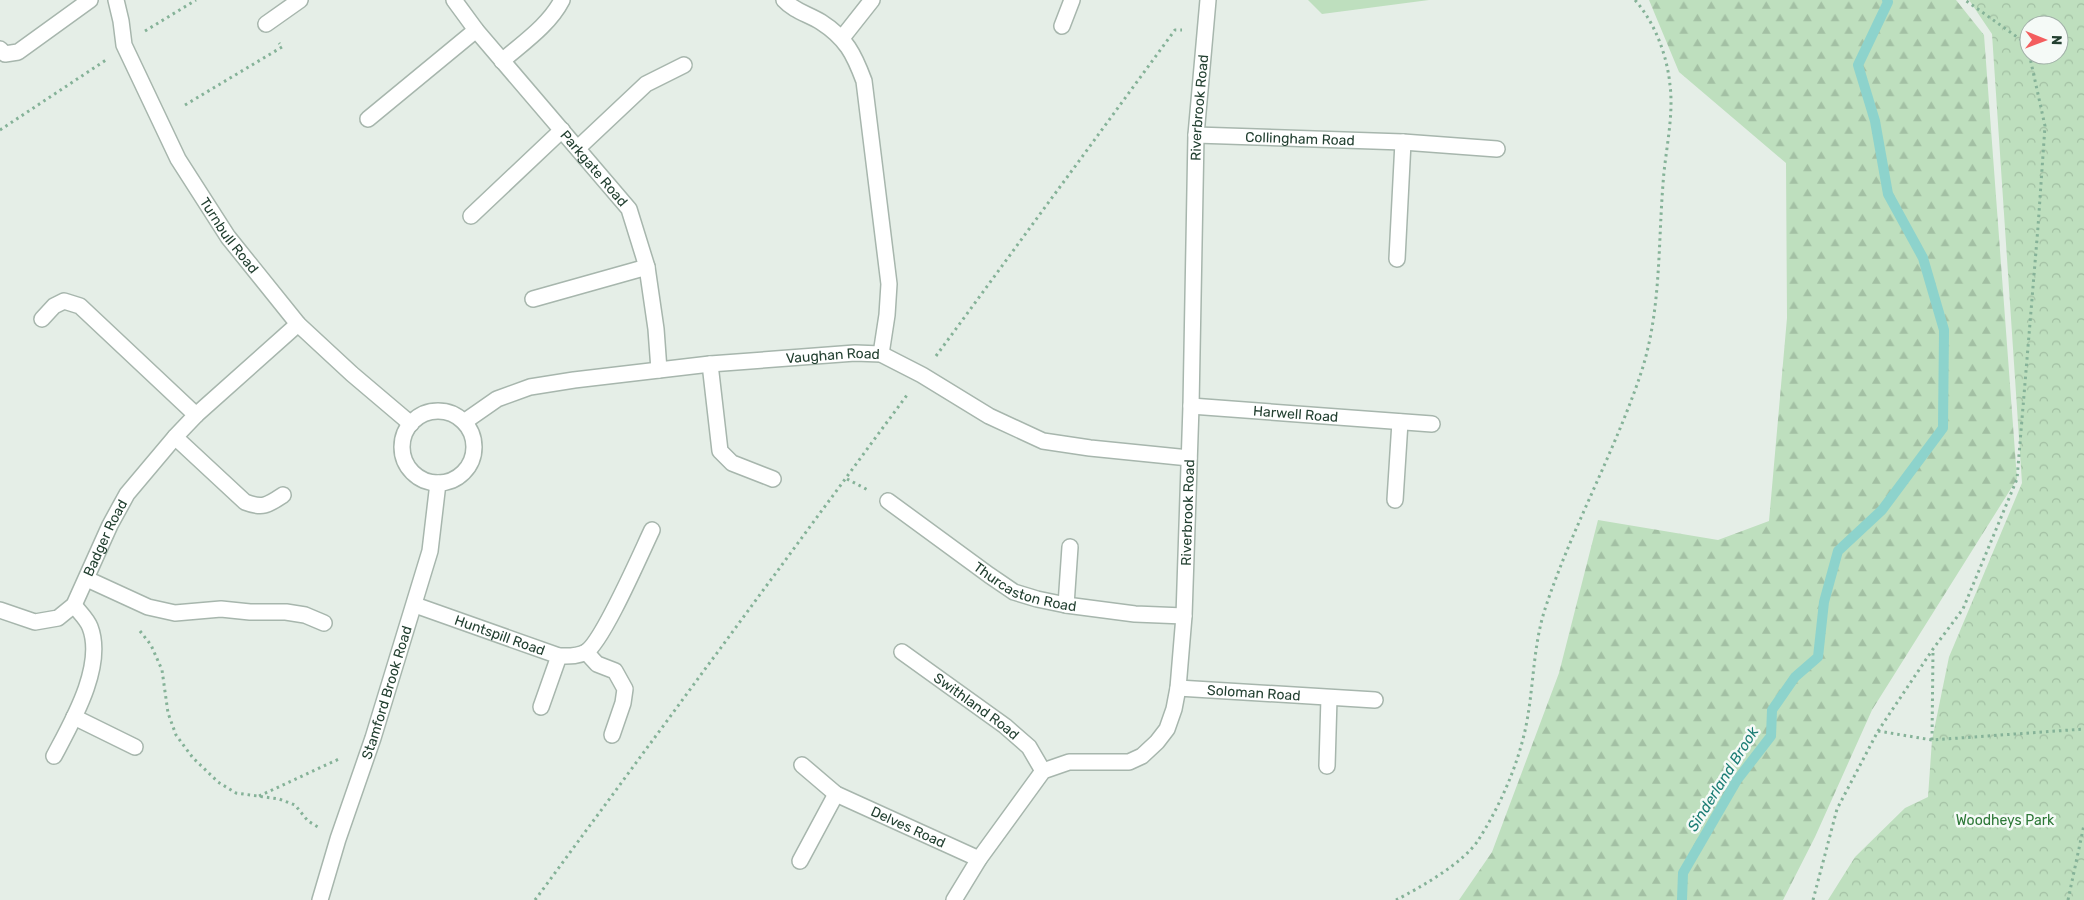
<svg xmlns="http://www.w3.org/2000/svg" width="2084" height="900" font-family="Rubik,sans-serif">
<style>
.green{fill:#bedfbe}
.forest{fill:url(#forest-firs)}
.park{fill:url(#park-crowns);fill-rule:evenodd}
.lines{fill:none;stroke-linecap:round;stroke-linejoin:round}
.stream{stroke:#8dd3cc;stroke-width:10}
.minor-casing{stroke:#a7b6ad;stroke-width:18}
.path{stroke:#85b298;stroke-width:3;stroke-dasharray:2.5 4;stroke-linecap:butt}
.minor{stroke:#fff;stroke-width:15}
.labels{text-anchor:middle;stroke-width:5;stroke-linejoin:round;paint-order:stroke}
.street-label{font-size:14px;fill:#234031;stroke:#f5faf7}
.park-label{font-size:14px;fill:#2d7837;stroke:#f5faf7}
.water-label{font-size:15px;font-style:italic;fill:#1c7d75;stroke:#f5faf7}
</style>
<defs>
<pattern id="forest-firs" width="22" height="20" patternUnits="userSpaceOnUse" patternTransform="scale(1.25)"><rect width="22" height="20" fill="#bedfbe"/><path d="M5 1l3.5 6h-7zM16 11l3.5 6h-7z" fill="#a3c0a4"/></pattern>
<pattern id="park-crowns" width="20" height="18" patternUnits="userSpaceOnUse" patternTransform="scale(1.25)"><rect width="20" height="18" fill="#bedfbe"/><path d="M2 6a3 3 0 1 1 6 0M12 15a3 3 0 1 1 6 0" fill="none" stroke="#a3c0a4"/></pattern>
</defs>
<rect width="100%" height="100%" fill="#e5eee7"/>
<path class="green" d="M 1308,0 L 1429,0 L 1322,14 Z"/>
<path class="forest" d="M 1649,0 L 1956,0 L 1984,35 L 2017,479 L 1872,710 L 1815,837 L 1783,900 L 1459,900 L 1492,852 L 1559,673 L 1598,520 L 1718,540 L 1769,521 L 1787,318 L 1786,163 L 1679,72 Z"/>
<path class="park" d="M 1969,0 L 2084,0 L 2084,900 L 1828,900 L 1855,857 L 1905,808 L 1928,797 L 1932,740 L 1949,657 L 2022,483 L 1992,34 ZM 2029,25 L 2059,25 L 2059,55 L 2029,55 Z"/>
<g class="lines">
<path class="stream" d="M 1682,900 L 1683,873 L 1737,780 L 1771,736 L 1772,710 L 1795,677 L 1818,657 L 1824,602 L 1838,551 L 1882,510 L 1943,428 L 1944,330 L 1923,258 L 1888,194 L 1875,121 L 1858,65 L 1888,2 L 1887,0"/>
<defs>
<g id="minor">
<path id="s1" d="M 116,0 L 121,21 L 124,45 L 178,159 L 228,237 L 298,324 L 352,374 L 411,424"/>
<path id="s2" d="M 454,0 L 476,30 L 629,209 L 647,267 L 656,329 L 659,370"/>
<path d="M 784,0 C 794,11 808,14 821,22 C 846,38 854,54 864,81 L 889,284 L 887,315 L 881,354"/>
<path d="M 266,24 L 300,0"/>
<path d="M 1062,26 L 1072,0"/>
<path d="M 842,38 L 872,0"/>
<path d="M 0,49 L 5,54 L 18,52 L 90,0"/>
<path d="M 502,61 C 524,42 549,25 562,0"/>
<path d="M 368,119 L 476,30"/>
<path id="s3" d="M 1196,135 L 1403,142 L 1497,149"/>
<path d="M 578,148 L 646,84 L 684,65"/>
<path d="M 471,216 L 562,130"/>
<path d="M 1397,259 L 1403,142"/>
<path d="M 533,299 L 647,267"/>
<path d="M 42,319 L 54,306 L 64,301 L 80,306 L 196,415"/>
<path d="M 710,364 L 720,451 L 732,463 L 773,479"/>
<path id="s4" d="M 1191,406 L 1432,424"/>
<circle cx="438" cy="447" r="36"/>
<path id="s5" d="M 464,422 L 497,399 L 530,387 L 574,380 L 710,364 L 855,353 L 881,354 L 922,375 L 989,416 L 1043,441 L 1090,448 L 1189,458"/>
<path d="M 175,437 L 245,502 C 263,509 268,505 283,495"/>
<path d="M 1395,500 L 1400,422"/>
<path id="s6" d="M 888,501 L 989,575 L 1014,592 L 1037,599 L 1066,605 L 1135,614 L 1184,616"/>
<path d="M 87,579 L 148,607 L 175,613 L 221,609 L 250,612 L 286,612 L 305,615 L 324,623"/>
<path id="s7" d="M 415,605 L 559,656 C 568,656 577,657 586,652 C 603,641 641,553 652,530"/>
<path d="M 1066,605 L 1070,547"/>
<path id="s8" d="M 0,610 L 35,622 L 58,618 L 74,605 L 110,525 L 127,494 L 175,437 L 196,415 L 298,324"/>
<path d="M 586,652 L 597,664 L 615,671 L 625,689 L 623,703 L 612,735"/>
<path id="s9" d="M 902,652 L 1005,726 L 1029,747 L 1043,771"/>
<path id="s10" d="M 1178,688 L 1375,700"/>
<path d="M 541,707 L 559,656"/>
<path d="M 74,717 L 135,747"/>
<path d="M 54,756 C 72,722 105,666 90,627 C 87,619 79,612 74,605"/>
<path id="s11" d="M 802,765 L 836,794 L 979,859"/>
<path d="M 1327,766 L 1329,698"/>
<path d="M 800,861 L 836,794"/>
<path id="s12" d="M 320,900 L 338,839 L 373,738 L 430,551 L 438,483"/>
<path id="s13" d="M 954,900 L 979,859 L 1043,771 L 1069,762 L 1129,762 L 1142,756 L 1157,742 L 1167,729 L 1174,709 L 1178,688 L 1184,616 L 1191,406 L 1196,135 L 1208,0"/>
</g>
</defs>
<use href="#minor" class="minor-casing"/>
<path class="path" d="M 145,31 L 196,0
M 185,105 L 282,47 L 279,43
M 0,130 L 106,60
M 936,356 L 1175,30 L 1182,30
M 847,479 L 868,490
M 140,631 L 151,645 L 162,670 L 168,713 L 176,735 L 193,758 L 218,782 L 236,793 L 279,799 L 295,805 L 308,821 L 318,827
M 1878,731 L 1932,740 L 2084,729
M 1932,740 L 1933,651
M 259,796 L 339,759
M 535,900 L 907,395
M 1396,900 C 1421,887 1464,863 1479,839 C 1499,807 1515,772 1524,735 C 1534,694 1532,649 1545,609 C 1572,527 1615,452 1642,370 C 1661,309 1658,247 1663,184 C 1665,152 1674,117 1670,85 C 1667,55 1655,23 1635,0
M 1813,900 L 1837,809 L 1878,731 L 1933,649 L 1963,609 L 2017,479 L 2038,227 L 2045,126 L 2027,44 L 1965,0
M 2068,900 L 2084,825"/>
<use href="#minor" class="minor"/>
</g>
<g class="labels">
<g class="street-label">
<text dy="5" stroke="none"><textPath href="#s13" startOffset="919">Riverbrook Road</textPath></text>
<text dy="5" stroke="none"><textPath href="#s3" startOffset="104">Collingham Road</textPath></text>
<text dy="5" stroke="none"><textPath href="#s2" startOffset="219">Parkgate Road</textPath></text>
<text dy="5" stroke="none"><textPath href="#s1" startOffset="264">Turnbull Road</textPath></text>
<text dy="5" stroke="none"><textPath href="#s5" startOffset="380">Vaughan Road</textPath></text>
<text dy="5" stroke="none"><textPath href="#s4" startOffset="105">Harwell Road</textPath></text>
<text dy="5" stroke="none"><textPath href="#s13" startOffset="514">Riverbrook Road</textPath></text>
<text dy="5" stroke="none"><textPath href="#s8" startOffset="155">Badger Road</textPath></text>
<text dy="5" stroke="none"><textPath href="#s6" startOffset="164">Thurcaston Road</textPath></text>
<text dy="5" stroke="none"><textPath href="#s7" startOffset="90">Huntspill Road</textPath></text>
<text dy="5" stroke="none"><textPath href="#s12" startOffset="218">Stamford Brook Road</textPath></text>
<text dy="5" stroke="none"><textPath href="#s10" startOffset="76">Soloman Road</textPath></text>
<text dy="5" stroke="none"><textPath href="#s9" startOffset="92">Swithland Road</textPath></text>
<text dy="5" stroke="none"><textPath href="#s11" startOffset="124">Delves Road</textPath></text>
</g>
<g class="park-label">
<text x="2005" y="825">Woodheys Park</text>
</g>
<g class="water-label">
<text transform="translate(1723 779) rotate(-58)" y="5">Sinderland Brook</text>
</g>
</g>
<g transform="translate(2044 40) rotate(91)"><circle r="24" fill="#f5faf7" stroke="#a1b0a8"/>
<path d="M0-4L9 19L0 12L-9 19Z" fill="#f35e5f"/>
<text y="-8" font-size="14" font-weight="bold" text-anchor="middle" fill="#234031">N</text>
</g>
</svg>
